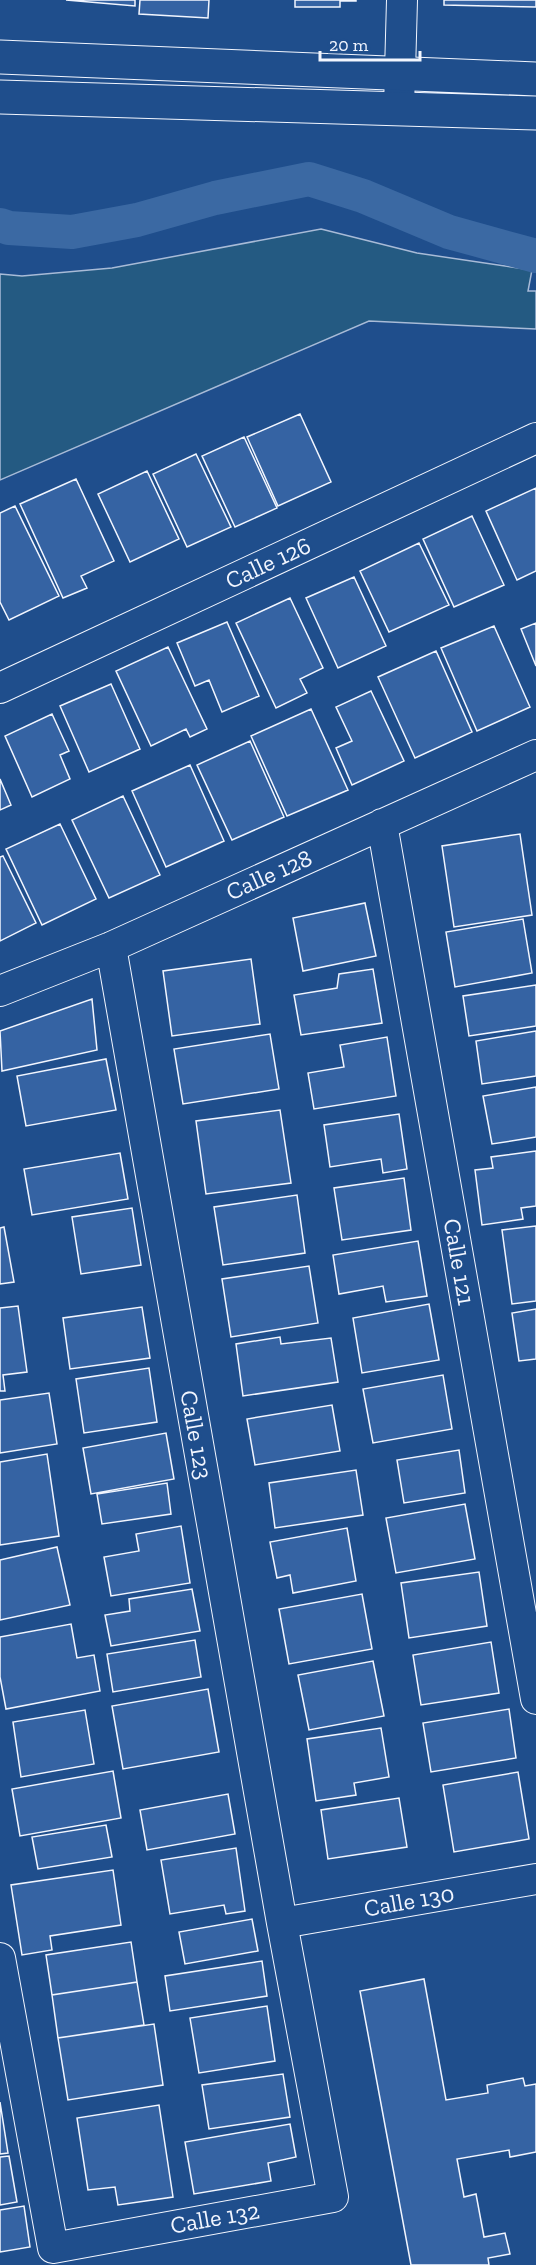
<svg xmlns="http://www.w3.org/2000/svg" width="536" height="2265" font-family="'Zilla Slab',serif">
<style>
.green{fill:#245a82;stroke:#a8bbd7;stroke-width:1.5}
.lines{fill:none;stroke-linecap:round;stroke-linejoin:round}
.canal{stroke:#3b69a3;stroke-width:34}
.building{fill:#3563a3;stroke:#f2f6ff;stroke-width:1.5}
.street-casing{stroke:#f2f6ff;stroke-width:32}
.secondary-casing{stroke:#f2f6ff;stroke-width:35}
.street{stroke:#1f4e8c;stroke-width:30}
.secondary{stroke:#1f4e8c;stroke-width:33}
.labels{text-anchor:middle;stroke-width:4.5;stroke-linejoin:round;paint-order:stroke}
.street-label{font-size:24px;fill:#f2f6ff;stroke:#1f4e8c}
</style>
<rect width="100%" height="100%" fill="#1f4e8c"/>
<path class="green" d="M 321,229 L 417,253 L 532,270 L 528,291 L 536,291 L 536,329 L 369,321 L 0,480 L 0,274 L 22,276 L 112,268 Z"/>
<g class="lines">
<path class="canal" d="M 0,225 L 9,228 L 72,232 L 137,220 L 215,198 L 309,179 L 363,196 L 449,232 L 536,256"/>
</g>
<path class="building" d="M 66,0 L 135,0 L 135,6 Z
M 140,0 L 209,0 L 208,18 L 139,14 Z
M 295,0 L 356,0 L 356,1 L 340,1 L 340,7 L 295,7 Z
M 444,0 L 536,0 L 536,7 L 444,5 Z
M 300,414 L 331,482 L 278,506 L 247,437 Z
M 244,437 L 277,508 L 235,527 L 202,456 Z
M 196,454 L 231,527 L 187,547 L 153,474 Z
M 147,471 L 179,539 L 130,562 L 98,494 Z
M 76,479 L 114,561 L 81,576 L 87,588 L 63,598 L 20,504 Z
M 536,488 L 536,571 L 517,580 L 486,511 Z
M 15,506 L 59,596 L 9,620 L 0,602 L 0,513 Z
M 472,516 L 504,585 L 454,607 L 423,539 Z
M 419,543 L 449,605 L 389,632 L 360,571 Z
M 354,577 L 386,646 L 338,668 L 306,598 Z
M 290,598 L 323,668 L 300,679 L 307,693 L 276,708 L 236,623 Z
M 227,622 L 259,696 L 222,712 L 209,680 L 195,686 L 177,643 Z
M 536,623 L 536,666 L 521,629 Z
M 494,626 L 530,707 L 477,731 L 441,648 Z
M 168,647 L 207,729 L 190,737 L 186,729 L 151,746 L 116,671 Z
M 436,651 L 472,732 L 415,758 L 378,677 Z
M 111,684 L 140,749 L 89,772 L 60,706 Z
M 371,691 L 404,761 L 352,785 L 336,748 L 352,741 L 336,707 Z
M 311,709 L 348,790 L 287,816 L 251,736 Z
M 52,714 L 69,751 L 60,755 L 70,779 L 32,797 L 5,736 Z
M 250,741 L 284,817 L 232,840 L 197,765 Z
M 190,765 L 224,841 L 166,867 L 132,791 Z
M 0,779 L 11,805 L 0,810 Z
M 123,796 L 160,875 L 109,898 L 72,820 Z
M 60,824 L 96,899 L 42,925 L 6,849 Z
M 520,834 L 532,915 L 454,927 L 442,846 Z
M 3,856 L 36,923 L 0,941 L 0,857 Z
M 365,903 L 376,956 L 303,971 L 293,918 Z
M 523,919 L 532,973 L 455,987 L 446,932 Z
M 251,959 L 260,1024 L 172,1036 L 163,971 Z
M 373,969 L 382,1023 L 301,1035 L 294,995 L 337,988 L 339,974 Z
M 536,985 L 536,1026 L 469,1036 L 463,996 Z
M 92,999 L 97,1050 L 2,1071 L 0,1031 Z
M 536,1031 L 536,1076 L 482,1084 L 476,1041 Z
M 270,1034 L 279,1089 L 183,1104 L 174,1049 Z
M 387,1037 L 396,1096 L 314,1109 L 308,1073 L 344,1067 L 340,1045 Z
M 106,1059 L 116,1110 L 26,1126 L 17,1076 Z
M 536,1087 L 536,1137 L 492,1144 L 483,1096 Z
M 280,1110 L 291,1183 L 206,1194 L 196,1121 Z
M 399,1114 L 407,1169 L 383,1173 L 381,1159 L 330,1167 L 324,1125 Z
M 536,1151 L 536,1206 L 521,1208 L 523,1219 L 482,1225 L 475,1170 L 493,1168 L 491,1157 Z
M 120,1153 L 128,1199 L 32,1215 L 24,1169 Z
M 404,1178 L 411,1230 L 342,1240 L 334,1188 Z
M 297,1195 L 305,1253 L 223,1265 L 214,1207 Z
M 132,1208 L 141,1265 L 81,1274 L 72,1217 Z
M 536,1226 L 536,1301 L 512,1304 L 502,1230 Z
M 4,1227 L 14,1282 L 0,1284 L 0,1228 Z
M 418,1241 L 427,1296 L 386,1302 L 383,1286 L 339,1294 L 333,1255 Z
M 309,1266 L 318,1323 L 231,1337 L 222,1279 Z
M 429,1304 L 439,1360 L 362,1373 L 353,1318 Z
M 18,1306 L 27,1372 L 3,1375 L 5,1391 L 0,1391 L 0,1308 Z
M 142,1307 L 150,1358 L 70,1369 L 63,1318 Z
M 536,1309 L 536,1359 L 519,1361 L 512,1313 Z
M 280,1337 L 281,1344 L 331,1338 L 338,1382 L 243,1396 L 236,1344 Z
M 149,1368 L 157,1422 L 84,1433 L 76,1379 Z
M 443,1375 L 452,1429 L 373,1443 L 363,1389 Z
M 49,1393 L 57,1444 L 0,1453 L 0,1400 Z
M 332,1405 L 340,1451 L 255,1465 L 247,1419 Z
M 166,1433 L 174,1479 L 91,1494 L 83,1448 Z
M 459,1450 L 465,1493 L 404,1503 L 397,1460 Z
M 47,1454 L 59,1536 L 0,1545 L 0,1462 Z
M 356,1470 L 363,1515 L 275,1528 L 269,1483 Z
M 167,1483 L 171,1514 L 102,1524 L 97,1494 Z
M 465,1504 L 475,1559 L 396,1573 L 386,1518 Z
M 181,1526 L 190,1583 L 111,1596 L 104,1557 L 139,1551 L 136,1534 Z
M 347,1528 L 356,1581 L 293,1593 L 290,1575 L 277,1578 L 270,1542 Z
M 57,1547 L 70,1605 L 0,1620 L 0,1560 Z
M 479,1572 L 487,1626 L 409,1638 L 401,1583 Z
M 192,1589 L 200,1631 L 111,1646 L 105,1615 L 130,1611 L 129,1599 Z
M 362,1594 L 372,1649 L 289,1664 L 279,1609 Z
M 71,1624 L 77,1658 L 94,1655 L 100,1691 L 6,1709 L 0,1677 L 0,1637 Z
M 195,1640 L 201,1677 L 113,1692 L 107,1654 Z
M 491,1642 L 499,1693 L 421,1705 L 413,1655 Z
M 373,1661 L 384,1716 L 309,1730 L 298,1675 Z
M 208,1689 L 219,1752 L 123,1769 L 112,1706 Z
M 509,1709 L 516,1758 L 431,1772 L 423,1723 Z
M 85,1710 L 94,1764 L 21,1777 L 13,1722 Z
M 381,1728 L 389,1777 L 354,1783 L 356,1795 L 316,1801 L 307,1739 Z
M 113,1771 L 121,1818 L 20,1836 L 12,1789 Z
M 518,1772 L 529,1839 L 454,1852 L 443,1785 Z
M 228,1794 L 235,1834 L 147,1850 L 140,1810 Z
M 399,1798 L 407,1847 L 328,1859 L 321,1810 Z
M 106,1825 L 112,1857 L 38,1869 L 32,1837 Z
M 236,1848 L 245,1911 L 226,1914 L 224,1905 L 170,1914 L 161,1860 Z
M 113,1870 L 121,1925 L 50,1936 L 52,1950 L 22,1955 L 11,1885 Z
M 252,1919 L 258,1951 L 185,1964 L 179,1932 Z
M 131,1942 L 137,1982 L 52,1995 L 46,1955 Z
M 262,1961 L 267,1996 L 170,2011 L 165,1976 Z
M 424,1979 L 446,2100 L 488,2093 L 487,2085 L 523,2078 L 525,2086 L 536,2084 L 536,2152 L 510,2157 L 509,2150 L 457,2159 L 464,2197 L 476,2194 L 484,2237 L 505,2233 L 510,2254 L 488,2258 L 489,2265 L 411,2265 L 360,1991 Z
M 137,1982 L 144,2025 L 58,2038 L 52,1995 Z
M 267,2006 L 275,2061 L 199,2073 L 190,2018 Z
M 154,2024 L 163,2085 L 68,2100 L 58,2038 Z
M 283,2074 L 290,2117 L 209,2129 L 202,2085 Z
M 0,2102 L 8,2153 L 0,2154 Z
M 159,2105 L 173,2197 L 118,2205 L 115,2187 L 88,2190 L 77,2118 Z
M 290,2124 L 296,2157 L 268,2163 L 271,2181 L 194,2194 L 185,2142 Z
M 9,2156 L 17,2202 L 0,2205 L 0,2157 Z
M 24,2206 L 30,2247 L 0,2252 L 0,2210 Z"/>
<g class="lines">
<defs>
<path id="street" d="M 399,108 L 402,0
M 0,688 L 536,438
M 382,824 L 536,1699
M 0,991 L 111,947 L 536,755
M 282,1923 L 536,1879
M 0,1958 L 53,2248 L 333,2197 L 282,1923 L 111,947"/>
<path id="secondary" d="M 0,57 L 536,79
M 0,97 L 536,113"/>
</defs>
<use href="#street" class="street-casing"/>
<use href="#secondary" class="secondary-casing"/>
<use href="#street" class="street"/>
<use href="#secondary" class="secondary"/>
</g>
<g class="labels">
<g class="street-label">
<text transform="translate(268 563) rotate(-25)" y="8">Calle 126</text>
<text transform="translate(269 875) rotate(-24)" y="8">Calle 128</text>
<text transform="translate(459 1262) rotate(80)" y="8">Calle 121</text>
<text transform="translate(196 1435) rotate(80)" y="8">Calle 123</text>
<text transform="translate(409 1901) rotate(-10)" y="8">Calle 130</text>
<text transform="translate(215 2218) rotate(-10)" y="8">Calle 132</text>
</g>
</g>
<path d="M320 51v9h100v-9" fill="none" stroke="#f2f6ff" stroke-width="3"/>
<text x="329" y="51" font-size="18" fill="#f2f6ff" stroke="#1f4e8c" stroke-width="4.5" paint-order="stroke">20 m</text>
</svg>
